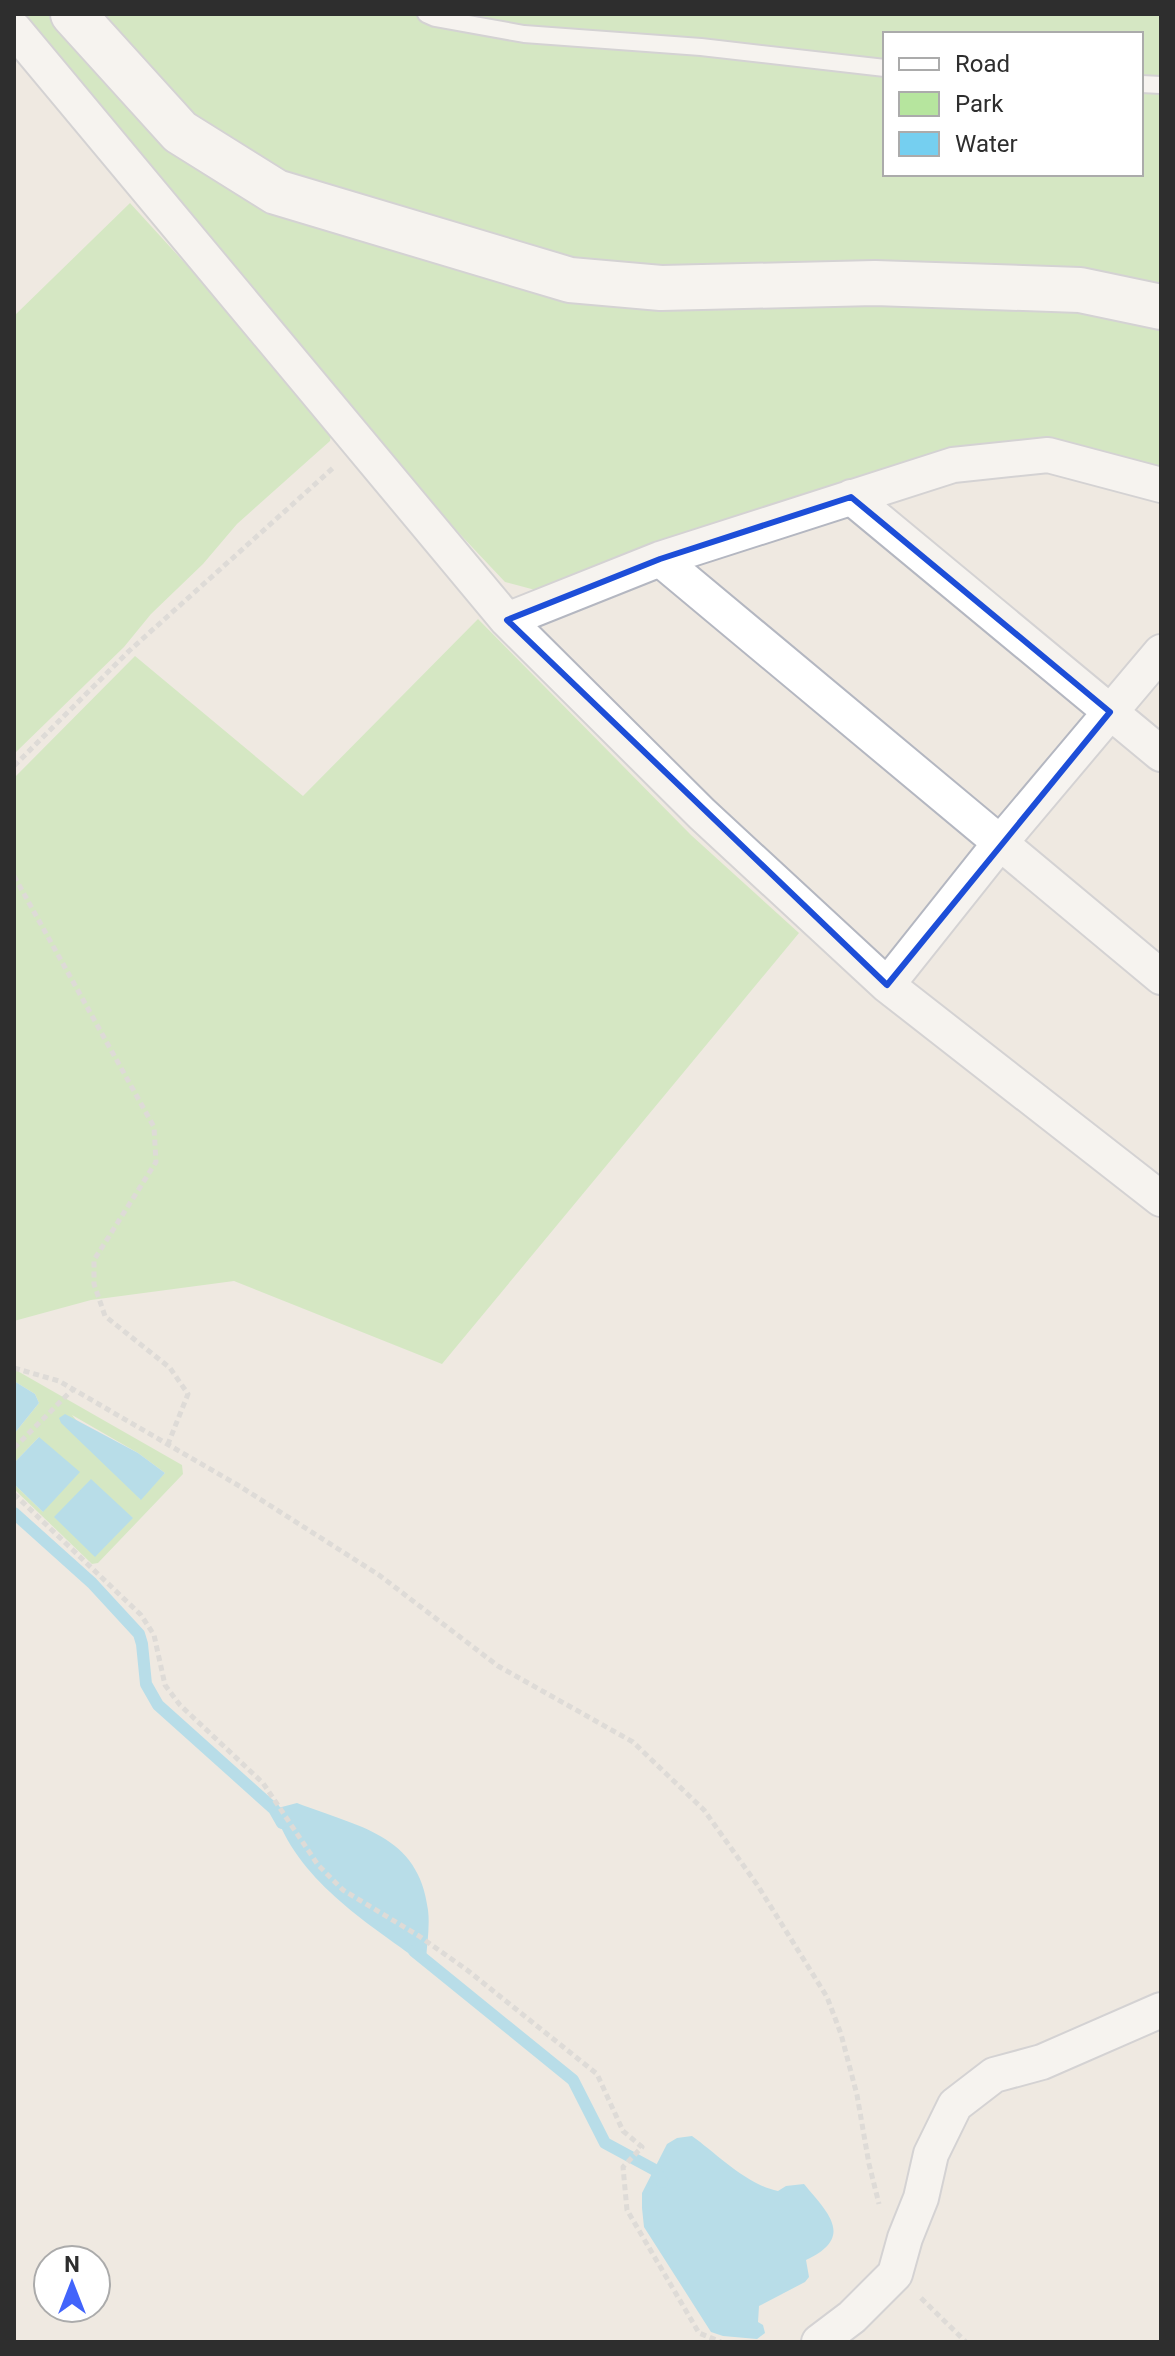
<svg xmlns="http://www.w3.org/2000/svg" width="1175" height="2356" font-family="Roboto,sans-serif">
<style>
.green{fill:#b6e59e;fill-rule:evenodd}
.water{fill:#75cff0}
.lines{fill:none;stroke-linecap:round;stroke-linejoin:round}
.stream{stroke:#75cff0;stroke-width:12}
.lane-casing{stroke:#b4b7c1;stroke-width:20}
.street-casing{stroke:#b4b7c1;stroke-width:38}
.secondary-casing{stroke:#b4b7c1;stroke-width:48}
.path{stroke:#c9c9c9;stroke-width:5;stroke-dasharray:6 4;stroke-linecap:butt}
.lane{stroke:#fff;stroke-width:16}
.street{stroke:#fff;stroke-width:34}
.secondary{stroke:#fff;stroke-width:44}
.marked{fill:none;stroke:#1d4ed8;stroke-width:6;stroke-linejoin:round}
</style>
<rect width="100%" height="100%" fill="#efe9e1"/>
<path class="green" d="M 14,14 L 1161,14 L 1161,476 L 1047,447 L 539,591 L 505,582 L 424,496 ZM 885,34 L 1141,34 L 1141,174 L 885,174 Z
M 130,203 L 329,421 L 332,429 L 330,441 L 237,524 L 203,564 L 151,614 L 124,647 L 14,754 L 14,316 Z
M 478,619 L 691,835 L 799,933 L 442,1364 L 234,1281 L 91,1300 L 14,1321 L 14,778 L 135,656 L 303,796 Z
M 14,1369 L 182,1465 L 183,1474 L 98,1563 L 92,1564 L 14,1489 L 14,1484 L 43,1512 L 39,1437 L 14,1463 L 14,1434 L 39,1403 L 35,1394 L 14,1381 ZM 72,1415 L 138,1453 L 165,1473 L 140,1499 Z"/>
<path class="water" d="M 14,1381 L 35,1394 L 39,1403 L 14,1434 Z
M 65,1414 L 138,1453 L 165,1473 L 141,1500 L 61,1423 L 59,1418 Z
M 39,1437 L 80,1472 L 43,1512 L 14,1484 L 14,1463 Z
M 91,1479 L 133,1518 L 95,1557 L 54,1517 Z
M 297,1803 C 358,1827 419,1834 428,1910 C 430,1926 427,1944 426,1960 L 421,1962 C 366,1922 296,1879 274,1809 Z
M 692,2136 C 717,2154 747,2185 778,2191 L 786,2186 L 804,2184 C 827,2212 856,2237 806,2260 L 809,2277 L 805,2282 L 759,2306 L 758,2322 L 763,2325 L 765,2333 L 757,2339 L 723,2336 L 711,2332 L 644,2227 L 642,2208 L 642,2193 L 667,2144 L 677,2138 Z"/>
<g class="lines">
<path class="stream" d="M 14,1513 L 92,1583 L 139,1634 L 142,1644 L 146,1684 L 158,1705 L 274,1809 L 282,1823
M 414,1951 L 573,2080 L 605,2143 L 655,2170 L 662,2182"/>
<defs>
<path id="lane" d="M 426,14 L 435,18 L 524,34 L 701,47 L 885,68
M 1141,84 L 1161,85"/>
<path id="street" d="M 14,29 L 507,620 L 702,814 L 887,985 L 1161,1199
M 851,497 L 1161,754
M 660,559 L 1161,977
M 507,620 L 660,559 L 953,465 L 1048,455 L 1161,485
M 887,985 L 1000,843 L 1161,652
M 819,2342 L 852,2317 L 895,2274 L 905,2238 L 921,2198 L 931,2154 L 955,2105 L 994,2075 L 1042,2062 L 1161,2010"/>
<path id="secondary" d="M 73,14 L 180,132 L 276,192 L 570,280 L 661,288 L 875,283 L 1080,290 L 1161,307"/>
</defs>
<use href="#lane" class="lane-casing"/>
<use href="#street" class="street-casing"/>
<use href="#secondary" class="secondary-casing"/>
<path class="path" d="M 14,766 L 129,651 L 333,468
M 14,876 L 154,1127 L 156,1162 L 94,1260 L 94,1284 L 105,1316 L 170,1368 L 188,1394 L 168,1444
M 14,1368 L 59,1381 L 241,1487 L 379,1575 L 498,1666 L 633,1742 L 704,1810 L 758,1886 L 827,1997 L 841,2034 L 857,2095 L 869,2164 L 879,2204
M 14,1448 L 73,1389
M 14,1494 L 141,1615 L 154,1635 L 165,1685 L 180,1705 L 263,1783 L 318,1865 L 343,1890 L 419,1936 L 467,1970 L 597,2074 L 623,2131 L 642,2147 L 623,2167 L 627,2210 L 699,2333 L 721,2342
M 921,2298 L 966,2342"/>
<use href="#lane" class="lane"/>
<use href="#street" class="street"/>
<use href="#secondary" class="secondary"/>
</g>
<path d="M0 0H1175V2356H0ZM 851,497 L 1110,712 L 887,985 L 507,620 L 660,559 Z" fill="#efe9e1" fill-opacity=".55" fill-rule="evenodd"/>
<path class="marked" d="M 851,497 L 1110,712 L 887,985 L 507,620 L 660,559 Z"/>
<rect width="1175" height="2356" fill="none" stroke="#2e2e2e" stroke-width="32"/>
<rect x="883" y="32" width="260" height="144" fill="#ffffff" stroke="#ababab" stroke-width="2"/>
<rect x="899" y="58" width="40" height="12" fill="#ffffff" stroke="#ababab" stroke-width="2"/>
<text x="955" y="72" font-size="24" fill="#2e2e2e">Road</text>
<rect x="899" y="92" width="40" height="24" fill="#b6e59e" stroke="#ababab" stroke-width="2"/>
<text x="955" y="112" font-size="24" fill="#2e2e2e">Park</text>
<rect x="899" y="132" width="40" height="24" fill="#75cff0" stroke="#ababab" stroke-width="2"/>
<text x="955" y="152" font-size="24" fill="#2e2e2e">Water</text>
<g transform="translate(72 2284)"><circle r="38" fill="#ffffff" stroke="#ababab" stroke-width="2"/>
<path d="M0-6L14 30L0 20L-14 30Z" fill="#4264fb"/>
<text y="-12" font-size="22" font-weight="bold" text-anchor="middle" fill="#2e2e2e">N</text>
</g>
</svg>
